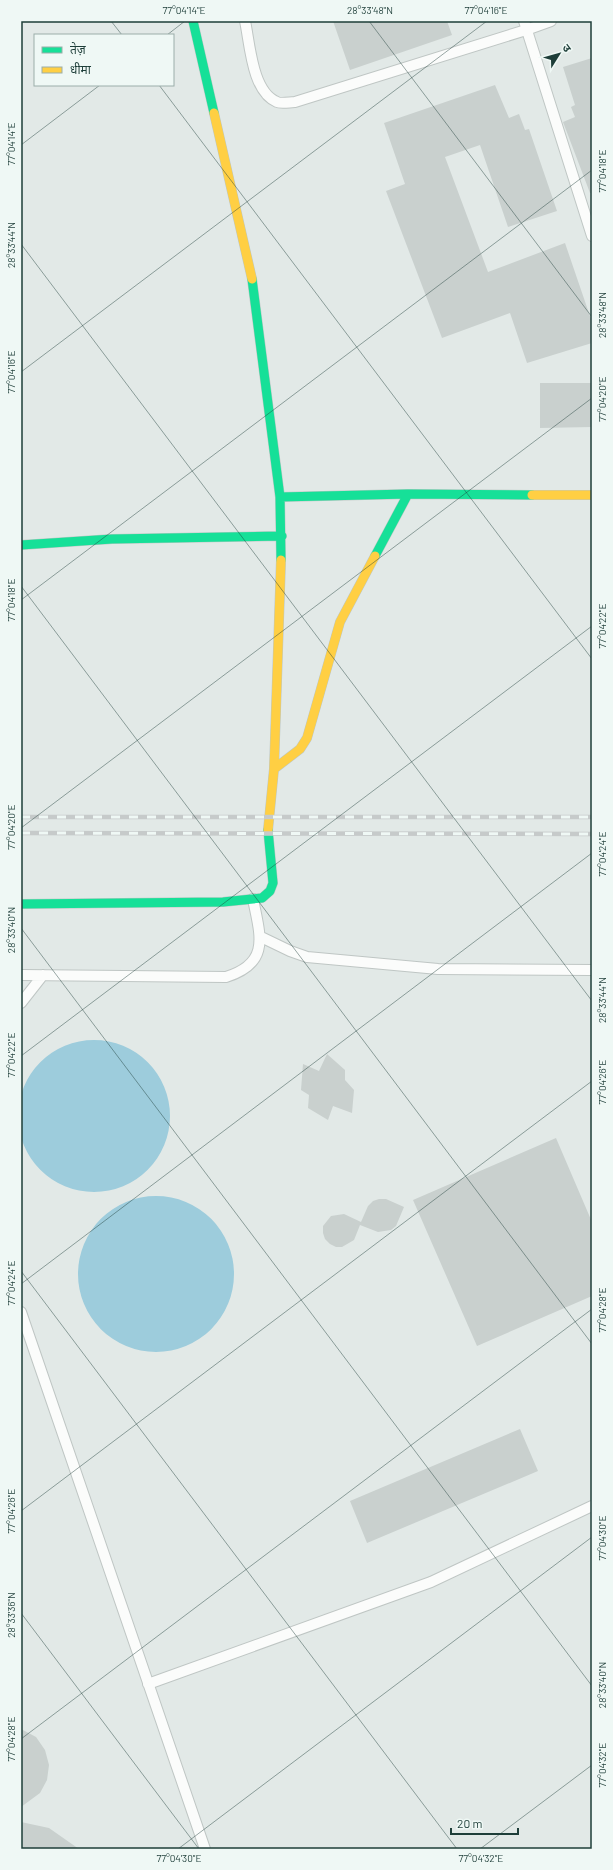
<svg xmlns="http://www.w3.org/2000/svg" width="613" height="1870" font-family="Barlow,'Noto Sans Devanagari',sans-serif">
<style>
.water{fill:#9dccdc}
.building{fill:#c9d0ce}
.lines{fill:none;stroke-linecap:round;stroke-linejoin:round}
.lane-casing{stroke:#bfc6c4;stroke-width:12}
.fast-casing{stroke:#bdc7c4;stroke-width:10}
.slow-casing{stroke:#bdc7c4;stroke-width:10}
.lane{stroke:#fbfcfb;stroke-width:10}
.fast{stroke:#16e098;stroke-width:9}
.slow{stroke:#ffcf43;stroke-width:9}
.rail-casing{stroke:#c6caca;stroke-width:4.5}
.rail{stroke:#eff8f5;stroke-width:3;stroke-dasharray:9;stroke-linecap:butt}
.ticks{fill:none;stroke:#1e3e39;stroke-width:1;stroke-opacity:0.45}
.neatline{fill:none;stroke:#1e3e39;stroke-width:1.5}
.ticks-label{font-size:10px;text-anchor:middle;fill:#1e3e39}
</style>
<rect width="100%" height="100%" fill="#e2e9e7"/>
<path class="water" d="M18 1116a76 76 0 1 1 152 0a76 76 0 1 1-152 0Z
M78 1274a78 78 0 1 1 156 0a78 78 0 1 1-156 0Z"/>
<path class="building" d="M 333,21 L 447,21 L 452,35 L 350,70 Z
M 592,58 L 592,193 L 590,193 L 563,122 L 575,117 L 571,107 L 575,105 L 563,67 Z
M 495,85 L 509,118 L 519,114 L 525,130 L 529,129 L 557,211 L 508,227 L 480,145 L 445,157 L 488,272 L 565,243 L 592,322 L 592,343 L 527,363 L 510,313 L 442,338 L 386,191 L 405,184 L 384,123 Z
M 540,383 L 592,383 L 592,427 L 540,428 Z
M 327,1054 L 345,1070 L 345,1080 L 354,1090 L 352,1113 L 333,1106 L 328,1120 L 308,1108 L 309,1095 L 301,1090 L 303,1064 L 319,1071 Z
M 556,1138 L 592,1222 L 592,1296 L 477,1346 L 413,1200 Z
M 379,1199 L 386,1199 L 404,1207 L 396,1226 L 391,1230 L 378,1232 L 360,1225 L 354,1240 L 342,1247 L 336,1247 L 330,1244 L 325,1239 L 323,1233 L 323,1226 L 331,1216 L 344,1214 L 361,1222 L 368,1206 L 373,1201 Z
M 520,1429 L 538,1471 L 367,1543 L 350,1501 Z
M 21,1729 L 36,1737 L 45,1750 L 49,1765 L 47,1780 L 40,1793 L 21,1807 Z
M 21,1822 L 49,1828 L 79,1849 L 21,1849 Z"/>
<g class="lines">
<defs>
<path id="lane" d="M 245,21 C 250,44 252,92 277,102 C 281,104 290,102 295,102 L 526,30 L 551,21
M 524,21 L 592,236
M 261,937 L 290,951 L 307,957 L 438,969 L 592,970
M 21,975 L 226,977 C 271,963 260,935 253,899
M 21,1003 L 43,975
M 21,1312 L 205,1849
M 148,1684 L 431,1582 L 592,1506"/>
<path id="fast" d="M 193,21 L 214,113
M 252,279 L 280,497 L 281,560
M 280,497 L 408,494 L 532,495
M 21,545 L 112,539 L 282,536
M 375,556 L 408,494
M 21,904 L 223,902 L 262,898 L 270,891 L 273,883 L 268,830"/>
<path id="slow" d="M 214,113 L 252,279
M 532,495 L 592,495
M 274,769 L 300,749 L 307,738 L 340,622 L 375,556
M 268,830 L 274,769 L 281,560"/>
</defs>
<use href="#lane" class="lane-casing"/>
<use href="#fast" class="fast-casing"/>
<use href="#slow" class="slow-casing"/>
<use href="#lane" class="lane"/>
<use href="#fast" class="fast"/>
<use href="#slow" class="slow"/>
<defs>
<path id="rail" d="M 21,817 L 592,817
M 21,833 L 592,834"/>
</defs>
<use href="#rail" class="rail-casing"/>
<use href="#rail" class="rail"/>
</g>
<path class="ticks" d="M 111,21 L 122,35M 369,21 L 592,317M 167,35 L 185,21M 159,85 L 592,659M 21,145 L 100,85M 21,244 L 592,1001M 21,372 L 487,21M 21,586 L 592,1344M 21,600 L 592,170M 21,828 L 592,398M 21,928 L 592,1686M 21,1056 L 592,626M 21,1271 L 457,1849M 21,1284 L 592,853M 21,1511 L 592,1081M 21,1613 L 199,1849M 21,1739 L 592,1309M 178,1849 L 592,1537M 480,1849 L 592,1765"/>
<rect width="613" height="1870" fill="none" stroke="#eff8f5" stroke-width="44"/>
<rect x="34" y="34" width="140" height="52" fill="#eff8f5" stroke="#9baeaa"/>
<rect x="42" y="47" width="20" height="6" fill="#16e098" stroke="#9baeaa"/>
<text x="70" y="54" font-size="12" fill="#1e3e39">तेज़</text>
<rect x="42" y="67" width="20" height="6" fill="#ffcf43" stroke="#9baeaa"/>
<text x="70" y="74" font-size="12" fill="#1e3e39">धीमा</text>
<g transform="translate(559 54) rotate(53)" stroke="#eff8f5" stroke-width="3" paint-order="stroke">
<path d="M0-3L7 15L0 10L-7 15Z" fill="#1e3e39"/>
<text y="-6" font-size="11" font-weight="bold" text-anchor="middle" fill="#1e3e39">उ</text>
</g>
<path d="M451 1828v6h67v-6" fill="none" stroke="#1e3e39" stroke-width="2"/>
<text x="457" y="1828" font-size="12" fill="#1e3e39" stroke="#eff8f5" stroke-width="3" paint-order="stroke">20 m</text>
<rect x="22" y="22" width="569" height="1826" class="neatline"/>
<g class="ticks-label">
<text x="184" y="14">77°04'14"E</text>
<text x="370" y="14">28°33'48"N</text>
<text x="486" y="14">77°04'16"E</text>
<text transform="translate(11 144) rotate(-90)" y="4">77°04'14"E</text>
<text transform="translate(602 171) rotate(-90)" y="4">77°04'18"E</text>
<text transform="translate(11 245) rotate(-90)" y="4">28°33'44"N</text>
<text transform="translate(602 315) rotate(-90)" y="4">28°33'48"N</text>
<text transform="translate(11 372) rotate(-90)" y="4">77°04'16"E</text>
<text transform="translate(602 399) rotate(-90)" y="4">77°04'20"E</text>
<text transform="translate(11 600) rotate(-90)" y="4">77°04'18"E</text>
<text transform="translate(602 626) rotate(-90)" y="4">77°04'22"E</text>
<text transform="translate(11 827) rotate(-90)" y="4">77°04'20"E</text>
<text transform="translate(602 854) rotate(-90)" y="4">77°04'24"E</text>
<text transform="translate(11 930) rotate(-90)" y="4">28°33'40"N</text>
<text transform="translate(602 1000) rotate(-90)" y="4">28°33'44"N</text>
<text transform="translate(11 1055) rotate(-90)" y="4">77°04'22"E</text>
<text transform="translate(602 1082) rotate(-90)" y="4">77°04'26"E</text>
<text transform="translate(11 1283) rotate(-90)" y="4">77°04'24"E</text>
<text transform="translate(602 1310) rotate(-90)" y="4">77°04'28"E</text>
<text transform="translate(11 1511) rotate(-90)" y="4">77°04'26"E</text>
<text transform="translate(602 1538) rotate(-90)" y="4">77°04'30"E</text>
<text transform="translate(11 1615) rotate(-90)" y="4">28°33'36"N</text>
<text transform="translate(602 1685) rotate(-90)" y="4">28°33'40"N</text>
<text transform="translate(11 1739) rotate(-90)" y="4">77°04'28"E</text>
<text transform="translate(602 1765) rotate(-90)" y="4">77°04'32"E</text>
<text x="179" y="1862">77°04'30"E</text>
<text x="481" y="1862">77°04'32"E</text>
</g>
</svg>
